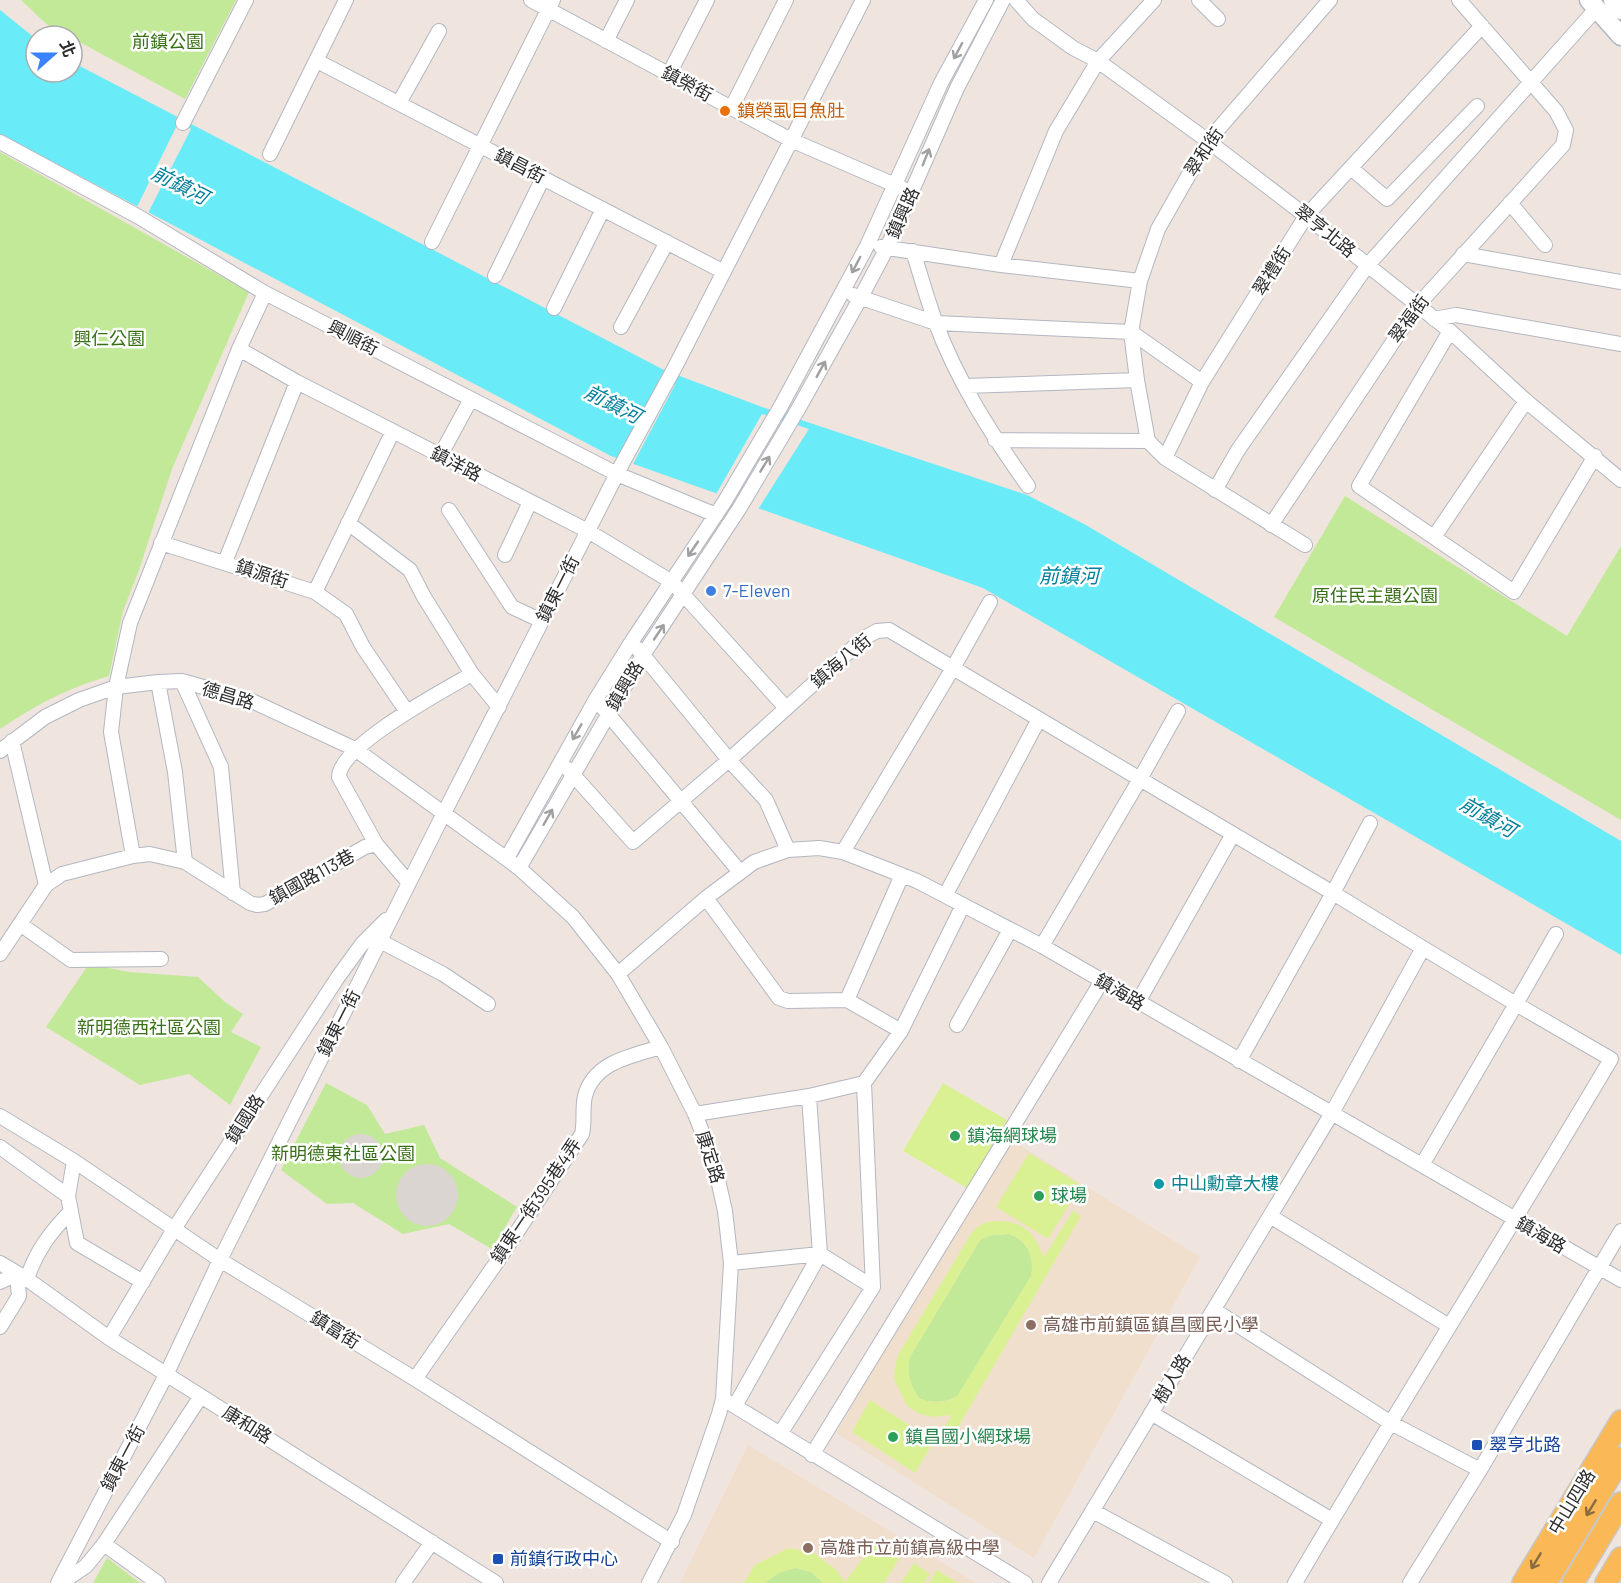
<svg xmlns="http://www.w3.org/2000/svg" width="1621" height="1583" font-family="Barlow,'Noto Sans TC',sans-serif">
<style>
.education{fill:#f1dfcd}
.green{fill:#c1e997}
.pitch{fill:#d9f192;fill-rule:evenodd}
.plaza{fill:#dbd5d1}
.water{fill:#6aebf8}
.pier{fill:#efe5de}
.lines{fill:none;stroke-linecap:round;stroke-linejoin:round}
.street-casing{stroke:#b2b7c1;stroke-width:16}
.secondary-casing{stroke:#b2b7c1;stroke-width:21}
.primary-casing{stroke:#c8c8c8;stroke-width:24}
.street{stroke:#fff;stroke-width:14}
.secondary{stroke:#fff;stroke-width:18}
.primary{stroke:#fbb857;stroke-width:21}
.oneway{stroke:#a0a0a0}
.oneway2{stroke:#896b3f}
.food-dot{fill:#e8710a;stroke:#fff;stroke-width:2}
.shop-dot{fill:#3f7fe0;stroke:#fff;stroke-width:2}
.leisure-dot{fill:#2e9e5b;stroke:#fff;stroke-width:2}
.culture-dot{fill:#0f9aa8;stroke:#fff;stroke-width:2}
.education-dot{fill:#8d6e63;stroke:#fff;stroke-width:2}
.transit-dot{fill:#1a4fb4;stroke:#fff;stroke-width:2}
.labels{text-anchor:middle;stroke-width:5;stroke-linejoin:round;paint-order:stroke}
.park-label{font-size:18px;fill:#387115;stroke:#fff}
.street-label{font-size:18px;fill:#2c2c2c;stroke:#fff}
.food-label{font-size:18px;fill:#c56008;stroke:#fff;text-anchor:start}
.shop-label{font-size:18px;fill:#366cbe;stroke:#fff;text-anchor:start}
.leisure-label{font-size:18px;fill:#27864d;stroke:#fff;text-anchor:start}
.culture-label{font-size:18px;fill:#0d838f;stroke:#fff;text-anchor:start}
.education-label{font-size:18px;fill:#785e54;stroke:#fff;text-anchor:start}
.transit-label{font-size:18px;fill:#164399;stroke:#fff;text-anchor:start}
.water-label{font-size:20px;font-style:italic;fill:#04819b;stroke:#fff}
</style>
<rect width="100%" height="100%" fill="#efe5de"/>
<path class="education" d="M 1013,1141 L 1200,1257 L 1034,1558 L 836,1433 L 933,1268 Z
M 748,1445 L 976,1583 L 680,1583 Z"/>
<path class="green" d="M 21,0 L 236,0 L 185,99 L 72,38 L 72,36 C 53,35 35,12 21,0 Z
M 0,152 L 249,292 L 172,469 L 139,570 L 123,611 L 109,676 C 65,689 38,704 0,729 Z
M 1345,496 L 1567,636 L 1621,546 L 1621,820 L 1274,617 Z
M 89,964 L 129,972 L 198,977 L 225,1002 L 243,1014 L 231,1032 L 261,1047 L 230,1105 L 189,1074 L 140,1085 L 46,1027 Z
M 326,1083 L 367,1105 L 385,1134 L 424,1125 L 440,1158 L 517,1207 L 492,1249 L 449,1224 L 403,1234 L 353,1203 L 327,1204 L 281,1170 Z
M 1009,1234 C 1027,1240 1035,1257 1031,1276 L 958,1395 C 947,1403 932,1403 920,1399 C 910,1385 906,1373 910,1357 L 980,1240 L 992,1235 Z
M 107,1558 L 140,1583 L 93,1583 Z
M 795,1568 L 811,1572 L 823,1583 L 764,1583 L 779,1573 Z"/>
<path class="pitch" d="M 943,1083 L 1007,1120 L 967,1188 L 903,1151 Z
M 1029,1153 L 1081,1185 L 1048,1239 L 996,1207 Z
M 1073,1211 L 1081,1216 L 946,1448 L 936,1440 L 952,1415 L 932,1417 L 920,1414 L 907,1406 L 894,1379 L 895,1367 L 898,1355 L 971,1234 C 977,1226 985,1221 996,1221 C 1025,1221 1033,1232 1044,1257 ZM 1009,1234 C 1027,1240 1035,1257 1031,1276 L 958,1395 C 947,1404 932,1403 920,1399 C 910,1385 906,1373 910,1357 L 980,1240 L 992,1235 Z
M 870,1400 L 934,1441 L 915,1473 L 852,1432 Z
M 876,1541 L 899,1559 L 884,1583 L 823,1583 L 811,1572 L 795,1568 L 779,1573 L 764,1583 L 744,1583 L 755,1565 L 788,1548 L 814,1553 L 836,1570 L 845,1582 Z
M 914,1563 L 930,1574 L 924,1583 L 901,1583 Z
M 937,1570 L 958,1583 L 929,1583 Z"/>
<path class="plaza" d="M339 1156a22 22 0 1 1 44 0a22 22 0 1 1-44 0Z
M396 1195a31 31 0 1 1 62 0a31 31 0 1 1-62 0Z"/>
<path class="water" d="M 0,10 L 36,39 L 36,72 L 72,72 L 72,62 L 664,370 L 762,407 L 1027,495 L 1084,524 L 1621,841 L 1621,955 L 983,588 L 611,456 L 0,134 Z"/>
<path class="pier" d="M 179,121 L 191,129 L 147,215 L 136,209 Z
M 660,378 L 675,385 L 632,466 L 617,461 Z
M 762,414 L 809,429 L 757,511 L 715,496 Z"/>
<g class="lines">
<defs>
<path id="street" d="M 531,0 L 791,140 L 902,188
M 1016,0 L 1033,19 L 1073,48 L 1098,61 L 1208,141 L 1306,216 L 1450,331 L 1526,401 L 1621,480
M 1199,0 L 1218,19
M 606,41 L 627,0
M 317,61 L 724,272
M 669,74 L 707,0
M 399,103 L 439,31
M 732,107 L 786,0
M 183,123 L 246,0
M 0,142 L 139,217 L 265,293 L 617,474 L 716,515
M 270,154 L 346,0
M 1351,168 L 1387,199 L 1477,106
M 1510,203 L 1545,245
M 432,242 L 553,0
M 881,247 L 1001,265 L 1140,281
M 913,251 C 920,274 927,298 935,321 C 957,381 992,435 1028,486
M 1463,254 L 1621,282
M 1001,265 L 1056,131 L 1098,61 L 1154,0
M 495,276 L 543,178
M 853,295 L 936,323 L 1131,332
M 554,308 L 603,209
M 1434,319 L 1456,315 L 1621,344
M 621,327 L 667,242
M 1450,331 L 1359,486 L 1514,592 L 1595,456
M 1131,332 L 1202,382
M 239,349 L 265,293
M 965,386 L 1137,380
M 995,440 L 1148,441
M 440,456 L 471,399
M 1165,458 L 1202,382 L 1306,216 L 1482,26
M 1215,490 L 1238,450 L 1367,266 L 1597,8
M 449,510 L 512,607 L 542,621
M 348,523 L 410,570 L 424,597 L 472,674 L 499,707
M 1271,525 L 1417,306 L 1563,145 L 1566,130 L 1556,111 L 1459,0
M 1434,537 L 1526,401
M 161,543 L 315,592 L 346,614 L 363,647 L 407,712
M 1305,545 L 1165,458 L 1148,441 L 1137,380 L 1131,332 L 1140,281 L 1158,229 L 1208,141 L 1330,0
M 505,555 L 530,502
M 225,562 L 297,382
M 315,592 L 393,431
M 638,649 L 729,760 L 766,800 L 788,850
M 182,681 L 221,767 L 233,893
M 158,682 L 175,772 L 185,862
M 603,708 L 740,872
M 1039,719 L 1140,779 L 1042,946
M 12,741 L 46,885
M 0,751 L 45,717 L 79,700 L 116,687 L 158,682 L 182,681 L 252,701 L 355,749 L 519,868 L 573,917 L 618,974 L 661,1047 L 695,1114 L 714,1162 L 725,1211 L 731,1263 L 723,1399 L 719,1414 L 684,1515 L 649,1583
M 568,769 L 633,842 L 729,760 L 864,638 L 877,631 L 889,630 L 953,668 L 843,852
M 1233,834 L 1333,893 L 1239,1061
M 376,844 L 339,777 C 339,746 444,690 472,674
M 133,856 L 111,732 L 116,687 L 130,623 L 239,349 L 297,382 L 588,531 L 672,582 L 786,708
M 507,858 L 596,699 L 632,641 L 725,501 L 781,406 L 867,246 L 941,83 L 986,0
M 519,868 L 643,655 L 739,509 L 797,411 L 861,297 L 887,248 L 957,88 L 1003,0
M 946,894 L 1039,719 L 953,668 L 990,602
M 706,898 L 779,998 L 788,1001 L 847,1000
M 20,924 L 71,960 L 161,959
M 380,941 L 443,974 L 488,1004
M 0,954 L 46,885 L 62,874 L 133,856 L 150,854 L 185,862 L 250,903 L 257,905 L 265,904 L 365,847 L 376,844 L 409,883
M 618,974 L 706,898 L 754,862 L 788,850 L 819,848 L 843,852 L 917,881 L 1042,946 L 1621,1280
M 847,1000 L 902,875
M 847,1000 L 901,1031
M 1138,1002 L 1233,834 L 1140,779 L 1178,711
M 957,1025 L 1010,930
M 864,1083 L 901,1031 L 963,905
M 695,1114 L 809,1096 L 864,1083
M 0,1116 L 74,1161 L 220,1260 L 415,1379 L 672,1542
M 0,1147 L 68,1196
M 74,1161 L 68,1196 L 77,1243 L 143,1282
M 1422,1165 L 1516,1004 L 1423,948
M 1270,1216 L 1449,1326
M 0,1263 L 27,1279 L 109,1338 L 496,1583
M 731,1263 L 820,1254 L 873,1287
M 27,1279 C 36,1251 50,1233 70,1212
M 0,1282 L 17,1274 L 19,1296 L 0,1327
M 1214,1310 L 1391,1423 L 1480,1470
M 109,1338 L 174,1229 L 338,977 L 362,944 L 386,920
M 415,1379 L 499,1259 L 582,1134 C 585,1121 582,1108 585,1096 C 594,1062 631,1056 661,1047
M 723,1399 L 1025,1583
M 735,1406 L 820,1254 L 809,1096
M 1151,1413 L 1332,1520
M 780,1434 L 873,1287 L 864,1083
M 812,1455 L 1102,981
M 1093,1511 L 1225,1583
M 104,1544 L 158,1583
M 58,1583 L 166,1375 L 220,1260 L 444,813 L 622,464 L 675,367 L 863,0
M 61,1583 L 86,1566 L 104,1544 L 201,1396
M 403,1583 L 432,1542
M 1049,1583 L 1332,1113 L 1423,948 L 1333,893 L 1370,823
M 1295,1583 C 1398,1407 1507,1235 1611,1059 L 1516,1004 L 1556,934
M 1410,1583 L 1480,1470 L 1621,1231"/>
<path id="secondary" d="M 1589,0 L 1621,36
M 1613,0 L 1621,10"/>
<path id="primary" d="M 1523,1583 L 1621,1421
M 1546,1583 L 1621,1458
M 1573,1583 L 1621,1503
M 1606,1583 L 1621,1558"/>
</defs>
<use href="#street" class="street-casing"/>
<use href="#secondary" class="secondary-casing"/>
<use href="#primary" class="primary-casing"/>
<use href="#street" class="street"/>
<use href="#secondary" class="secondary"/>
<use href="#primary" class="primary"/>
</g>
<defs><path id="oneway-shaft" d="M-6 0H5M1.5-3L5.5 0L1.5 3" fill="none" stroke-width="1.6" stroke-linecap="round" stroke-linejoin="round" transform="scale(1.5)"/></defs>
<g class="oneway">
<use href="#oneway-shaft" transform="translate(958 51) rotate(118)"/>
<use href="#oneway-shaft" transform="translate(926 157) rotate(-68)"/>
<use href="#oneway-shaft" transform="translate(856 265) rotate(118)"/>
<use href="#oneway-shaft" transform="translate(821 369) rotate(-61)"/>
<use href="#oneway-shaft" transform="translate(765 464) rotate(-59)"/>
<use href="#oneway-shaft" transform="translate(693 549) rotate(124)"/>
<use href="#oneway-shaft" transform="translate(659 632) rotate(-56)"/>
<use href="#oneway-shaft" transform="translate(577 732) rotate(120)"/>
<use href="#oneway-shaft" transform="translate(548 817) rotate(-60)"/>
</g>
<g class="oneway2">
<use href="#oneway-shaft" transform="translate(1591 1508) rotate(121)"/>
<use href="#oneway-shaft" transform="translate(1536 1561) rotate(121)"/>
</g>
<circle class="food-dot" cx="725" cy="111" r="6"/>
<circle class="shop-dot" cx="711" cy="591" r="6"/>
<g class="leisure-dot">
<circle cx="955" cy="1136" r="6"/>
<circle cx="1039" cy="1196" r="6"/>
<circle cx="893" cy="1437" r="6"/>
</g>
<circle class="culture-dot" cx="1159" cy="1184" r="6"/>
<g class="education-dot">
<circle cx="1031" cy="1325" r="6"/>
<circle cx="808" cy="1548" r="6"/>
</g>
<g class="transit-dot">
<rect x="1471" y="1439" width="12" height="12" rx="3"/>
<rect x="492" y="1553" width="12" height="12" rx="3"/>
</g>
<g class="labels">
<g class="park-label">
<text x="168" y="48">前鎮公園</text>
<text x="109" y="345">興仁公園</text>
<text x="1375" y="602">原住民主題公園</text>
<text x="149" y="1034">新明德西社區公園</text>
<text x="343" y="1160">新明德東社區公園</text>
</g>
<g class="street-label">
<text transform="translate(687 84) rotate(28)" y="6">鎮榮街</text>
<text transform="translate(1204 152) rotate(-56)" y="6">翠和街</text>
<text transform="translate(520 166) rotate(27)" y="6">鎮昌街</text>
<text transform="translate(903 213) rotate(-66)" y="6">鎮興路</text>
<text transform="translate(1325 231) rotate(39)" y="6">翠亨北路</text>
<text transform="translate(1272 271) rotate(-58)" y="6">翠禮街</text>
<text transform="translate(1409 319) rotate(-54)" y="6">翠福街</text>
<text transform="translate(353 338) rotate(27)" y="6">興順街</text>
<text transform="translate(456 464) rotate(27)" y="6">鎮洋路</text>
<text transform="translate(262 574) rotate(18)" y="6">鎮源街</text>
<text transform="translate(558 589) rotate(-63)" y="6">鎮東一街</text>
<text transform="translate(841 661) rotate(-40)" y="6">鎮海八街</text>
<text transform="translate(625 686) rotate(-59)" y="6">鎮興路</text>
<text transform="translate(228 696) rotate(17)" y="6">德昌路</text>
<text transform="translate(312 877) rotate(-29)" y="6">鎮國路113巷</text>
<text transform="translate(1120 992) rotate(30)" y="6">鎮海路</text>
<text transform="translate(339 1023) rotate(-63)" y="6">鎮東一街</text>
<text transform="translate(245 1119) rotate(-57)" y="6">鎮國路</text>
<text transform="translate(710 1157) rotate(72)" y="6">康定路</text>
<text transform="translate(536 1201) rotate(-56)" y="6">鎮東一街395巷4弄</text>
<text transform="translate(1541 1235) rotate(30)" y="6">鎮海路</text>
<text transform="translate(335 1330) rotate(32)" y="6">鎮富街</text>
<text transform="translate(1172 1379) rotate(-59)" y="6">樹人路</text>
<text transform="translate(247 1425) rotate(32)" y="6">康和路</text>
<text transform="translate(123 1458) rotate(-62)" y="6">鎮東一街</text>
<text transform="translate(1572 1502) rotate(-59)" y="6">中山四路</text>
</g>
<g class="food-label">
<text x="737" y="117">鎮榮虱目魚肚</text>
</g>
<g class="shop-label">
<text x="723" y="597">7-Eleven</text>
</g>
<g class="leisure-label">
<text x="967" y="1142">鎮海網球場</text>
<text x="1051" y="1202">球場</text>
<text x="905" y="1443">鎮昌國小網球場</text>
</g>
<g class="culture-label">
<text x="1171" y="1190">中山勳章大樓</text>
</g>
<g class="education-label">
<text x="1043" y="1331">高雄市前鎮區鎮昌國民小學</text>
<text x="820" y="1554">高雄市立前鎮高級中學</text>
</g>
<g class="transit-label">
<text x="1489" y="1451">翠亨北路</text>
<text x="510" y="1565">前鎮行政中心</text>
</g>
<g class="water-label">
<text transform="translate(180 185) rotate(27)" y="7">前鎮河</text>
<text transform="translate(613 404) rotate(27)" y="7">前鎮河</text>
<text x="1069" y="583">前鎮河</text>
<text transform="translate(1488 817) rotate(30)" y="7">前鎮河</text>
</g>
</g>
<g transform="translate(54 54) rotate(69)"><circle r="28" fill="#ffffff" stroke="#ababab" stroke-width="1.5"/>
<path d="M0-4.5L10 22L0 15L-10 22Z" fill="#3b82ff"/>
<text y="-9" font-size="16" font-weight="bold" text-anchor="middle" fill="#2c2c2c">北</text>
</g>
</svg>
